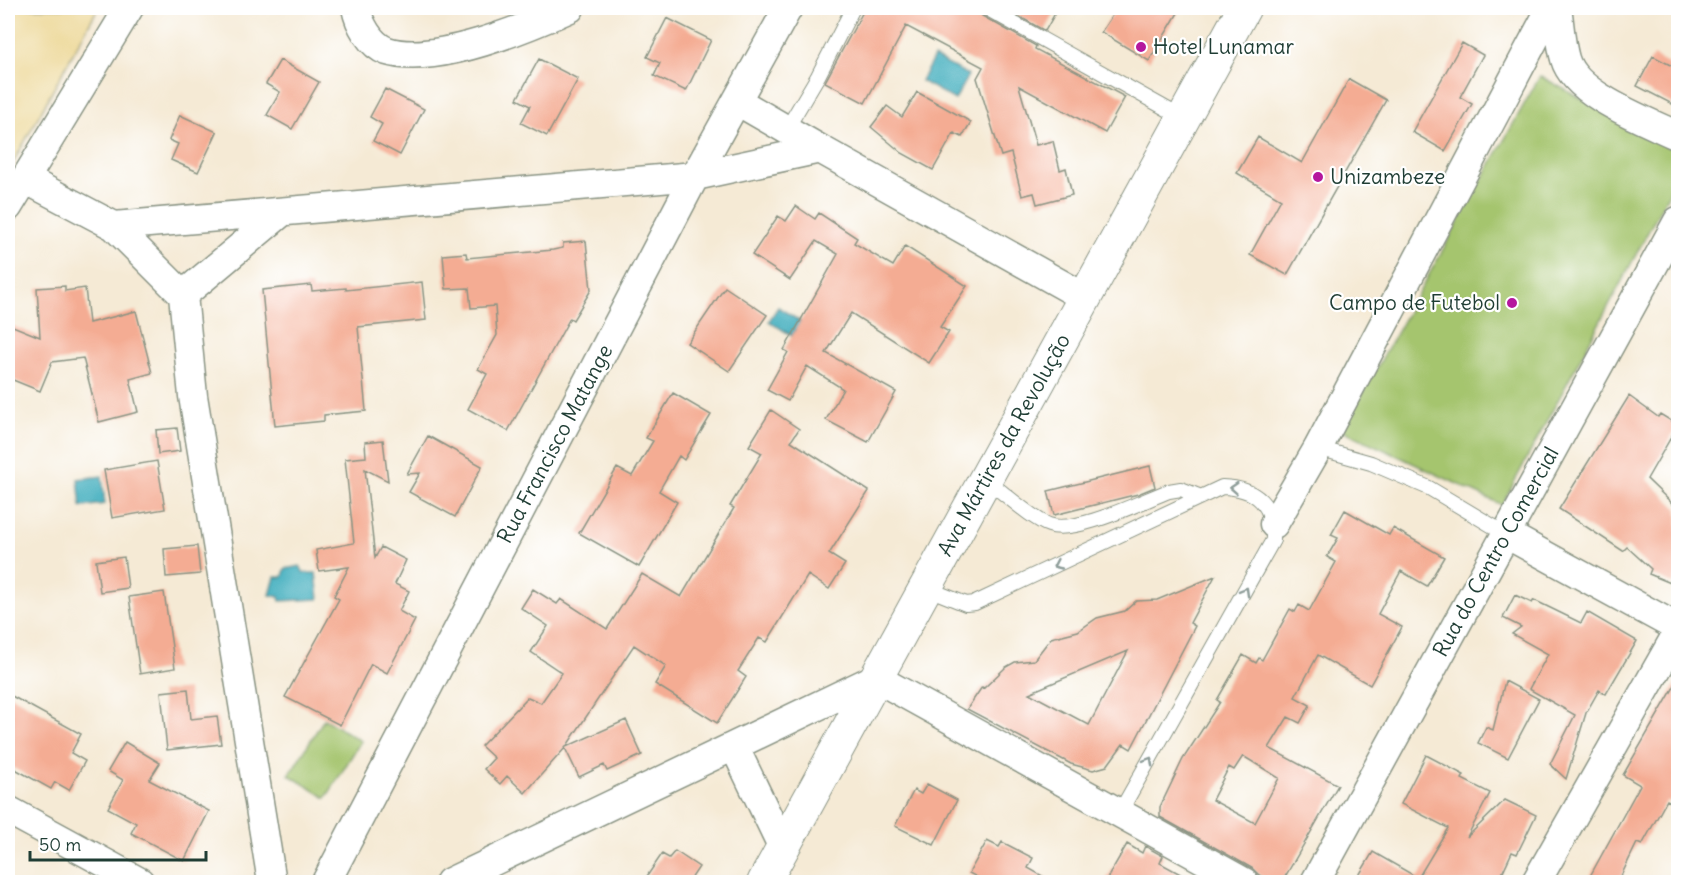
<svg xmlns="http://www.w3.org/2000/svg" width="1686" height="890" font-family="Delius,sans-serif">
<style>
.green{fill:#a5c56e;stroke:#628151;stroke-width:1.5}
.sand{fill:#eeda9e;stroke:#868c69;stroke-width:1.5}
.water{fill:#3fadbd;stroke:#2f7578;stroke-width:1.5}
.building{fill:#f4ac93;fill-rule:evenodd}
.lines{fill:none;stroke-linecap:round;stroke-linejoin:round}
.service-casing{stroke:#8a9484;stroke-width:16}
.minor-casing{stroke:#8a9484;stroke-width:31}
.tertiary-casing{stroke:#8a9484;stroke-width:35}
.service{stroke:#fff;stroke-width:14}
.minor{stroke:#fff;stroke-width:28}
.tertiary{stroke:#fff;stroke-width:33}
.oneway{stroke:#8f9e9a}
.poi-dot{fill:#b5179e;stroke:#fff;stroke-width:2}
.labels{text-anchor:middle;stroke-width:4.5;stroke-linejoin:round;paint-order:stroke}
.poi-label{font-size:21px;fill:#1f3d34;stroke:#fff;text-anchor:start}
.street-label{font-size:21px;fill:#1f3d34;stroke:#fff}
</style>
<rect width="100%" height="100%" fill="#fff"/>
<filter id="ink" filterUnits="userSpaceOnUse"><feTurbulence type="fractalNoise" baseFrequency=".0167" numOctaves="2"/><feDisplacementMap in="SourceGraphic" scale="12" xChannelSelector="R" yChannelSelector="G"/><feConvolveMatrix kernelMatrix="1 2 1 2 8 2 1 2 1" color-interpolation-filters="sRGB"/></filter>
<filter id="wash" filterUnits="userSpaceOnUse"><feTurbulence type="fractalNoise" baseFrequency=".008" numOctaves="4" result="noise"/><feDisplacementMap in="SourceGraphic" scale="24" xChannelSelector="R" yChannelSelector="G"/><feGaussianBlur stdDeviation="1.35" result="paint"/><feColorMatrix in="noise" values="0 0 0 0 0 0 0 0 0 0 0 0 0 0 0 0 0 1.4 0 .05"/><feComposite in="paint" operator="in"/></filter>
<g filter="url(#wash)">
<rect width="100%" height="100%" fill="#f5ead5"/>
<path class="green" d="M 1540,76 L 1678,152 L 1678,176 L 1502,505 L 1342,430 Z
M 324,719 L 361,741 L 326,798 L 289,775 Z"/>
<path class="sand" d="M 8,8 L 98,8 L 8,172 Z"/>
<path class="water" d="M 934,57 L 968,75 L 955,100 L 921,81 Z
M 778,307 L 801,322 L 792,336 L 769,321 Z
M 102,476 L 105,504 L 81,507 L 78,479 Z
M 300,566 L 304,573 L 316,573 L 319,599 L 280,601 L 279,597 L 270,595 L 275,577 L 283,577 L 285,569 Z"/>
<g id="blocks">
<path class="building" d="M 865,8 L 977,8 L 982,16 L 1036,46 L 1035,49 L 1125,97 L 1105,133 L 1019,86 L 1036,145 L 1053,141 L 1060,170 L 1066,168 L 1072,195 L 1037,204 L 1034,193 L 1022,196 L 1011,153 L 1001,156 L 977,78 L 983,67 L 906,26 L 865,103 L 825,82 Z
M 1004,8 L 1058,8 L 1045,31 Z
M 1117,8 L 1181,8 L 1149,61 L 1101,32 Z
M 667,18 L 711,40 L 686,91 L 654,76 L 660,63 L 647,57 Z
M 1462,43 L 1483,55 L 1460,97 L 1472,104 L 1445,151 L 1412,132 Z
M 1653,56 L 1678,69 L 1678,107 L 1637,86 Z
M 539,59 L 578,79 L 547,136 L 521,123 L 530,106 L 517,99 Z
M 280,60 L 319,82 L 292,129 L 267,115 L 280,92 L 266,84 Z
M 1349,79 L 1386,100 L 1287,275 L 1250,255 L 1281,199 L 1237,173 L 1258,137 L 1302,163 Z
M 385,89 L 424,109 L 400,155 L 373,141 L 382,124 L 370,117 Z
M 917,92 L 971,122 L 962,137 L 954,133 L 933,170 L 902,153 L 871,127 L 887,106 L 902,117 Z
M 180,115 L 217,132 L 198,172 L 171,160 L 178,144 L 169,140 Z
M 796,206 L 815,219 L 819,213 L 857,238 L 854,243 L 893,266 L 905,246 L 967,286 L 940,327 L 949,332 L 929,363 L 851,313 L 826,353 L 896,392 L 868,442 L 826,420 L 843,389 L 807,366 L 788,401 L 767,390 L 788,352 L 784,350 L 838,254 L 816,241 L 790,280 L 752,255 L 778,216 L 786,221 Z
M 586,241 L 591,290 L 573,320 L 570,318 L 508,431 L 468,409 L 487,374 L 478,369 L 497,335 L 495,306 L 471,308 L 469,288 L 446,289 L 443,255 L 466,253 L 467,258 L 553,250 L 563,248 L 563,243 Z
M 422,282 L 426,320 L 358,327 L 366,411 L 324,415 L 324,421 L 275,426 L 262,290 L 311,285 L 312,291 L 346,288 L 346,290 Z
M 65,286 L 65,291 L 85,288 L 89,323 L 136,311 L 152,373 L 130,379 L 138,412 L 99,422 L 83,358 L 52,362 L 40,391 L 8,378 L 8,324 L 40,337 L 37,288 Z
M 725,287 L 767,315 L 729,371 L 687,343 Z
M 673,393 L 711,415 L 684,460 L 679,456 L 659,491 L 677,502 L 639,567 L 579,533 L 617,468 L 632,476 L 653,441 L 646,438 Z
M 1629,396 L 1658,417 L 1660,414 L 1678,425 L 1647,479 L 1678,509 L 1678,572 L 1673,584 L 1649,574 L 1651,569 L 1627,547 L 1623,551 L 1559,509 Z
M 771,410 L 799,429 L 791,441 L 869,491 L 829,554 L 845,564 L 829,589 L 808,575 L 767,642 L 759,638 L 738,671 L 746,677 L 717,723 L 655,684 L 666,666 L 634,645 L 566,747 L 626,720 L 642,755 L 607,771 L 604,765 L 579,777 L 565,748 L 525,793 L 507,776 L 500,784 L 484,769 L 494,758 L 481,746 L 528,697 L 541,703 L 562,673 L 531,652 L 548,626 L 521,608 L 533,589 L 557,604 L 561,599 L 607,629 L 642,574 L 681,597 L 734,508 L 730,506 L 762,453 L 749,446 Z
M 177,428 L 180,451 L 158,454 L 156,430 Z
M 428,436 L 482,466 L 455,517 L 409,492 L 420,473 L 407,474 Z
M 383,440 L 388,481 L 365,469 L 375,558 L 381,547 L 406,560 L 395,584 L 409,591 L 399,611 L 415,620 L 387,673 L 371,664 L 340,725 L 285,697 L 339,599 L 334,596 L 349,567 L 319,571 L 316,550 L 354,543 L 345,459 L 366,457 L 365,442 Z
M 157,461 L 165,509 L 112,518 L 104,470 Z
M 1150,466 L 1155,487 L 1138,494 L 1054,515 L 1048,491 Z
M 1345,510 L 1389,535 L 1393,528 L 1444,557 L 1427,586 L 1401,571 L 1378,614 L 1402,627 L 1370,685 L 1318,655 L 1295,697 L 1310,705 L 1300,723 L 1288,717 L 1269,748 L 1338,785 L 1282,882 L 1273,882 L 1259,875 L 1252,868 L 1160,817 L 1160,807 L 1183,759 L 1220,702 L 1217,700 L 1243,655 L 1256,663 L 1259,658 L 1262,660 L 1290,609 L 1295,612 L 1299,605 L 1309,611 L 1336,562 L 1327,557 L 1338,538 L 1331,535 ZM 1243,756 L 1279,778 L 1255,823 L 1212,800 L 1229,767 L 1234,770 Z
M 197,546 L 200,574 L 166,577 L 164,549 Z
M 124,557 L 128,588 L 100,592 L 96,561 Z
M 1215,576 L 1190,623 L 1195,626 L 1131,749 L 1123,744 L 1107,766 L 1093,770 L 1071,764 L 967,709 L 982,687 L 984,688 L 1006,667 L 1015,662 L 1034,660 L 1051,638 L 1078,631 L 1097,618 L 1125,611 L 1136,601 L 1157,600 ZM 1128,651 L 1089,725 L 1029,693 Z
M 164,592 L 175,668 L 140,674 L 129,597 Z
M 1515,595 L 1532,603 L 1534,600 L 1581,623 L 1587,612 L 1637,641 L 1606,694 L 1599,690 L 1586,713 L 1566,779 L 1550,764 L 1575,715 L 1529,689 L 1548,654 L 1512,634 L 1521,627 L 1503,618 Z
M 1678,680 L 1678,806 L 1667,800 L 1642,845 L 1637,843 L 1618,882 L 1600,882 L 1589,878 L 1640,785 L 1623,775 Z
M 1505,681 L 1539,699 L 1508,758 L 1478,743 L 1486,727 L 1493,730 Z
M 188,689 L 191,719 L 217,716 L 221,744 L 167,750 L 161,692 Z
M 8,694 L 81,734 L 71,753 L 85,761 L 69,790 L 55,782 L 51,789 L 8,765 Z
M 125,742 L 160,763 L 149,780 L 209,811 L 184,861 L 131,833 L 136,823 L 108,808 L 123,780 L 108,771 Z
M 1426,755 L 1464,775 L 1462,779 L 1490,793 L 1467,837 L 1505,800 L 1536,815 L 1517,854 L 1512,852 L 1498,882 L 1355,882 L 1373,852 L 1418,878 L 1448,828 L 1401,804 Z
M 927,784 L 957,800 L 934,845 L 895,826 L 914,790 L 921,794 Z
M 987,841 L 999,847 L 1002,842 L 1033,858 L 1028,868 L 1053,882 L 986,882 L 969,873 Z
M 1127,844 L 1142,853 L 1145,846 L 1163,856 L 1160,863 L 1195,882 L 1105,882 Z
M 675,851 L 699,867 L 689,882 L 643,882 L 662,854 L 669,858 Z"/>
</g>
</g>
<g filter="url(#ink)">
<use href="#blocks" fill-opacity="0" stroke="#8a9484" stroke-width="1.5"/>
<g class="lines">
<defs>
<path id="service" d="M 986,8 L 1183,118
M 786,130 L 818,76 L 853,8
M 1318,448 L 1371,463 L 1429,488 L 1506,534
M 985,479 C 1002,491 1032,519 1049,525 C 1075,535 1142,501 1169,491 L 1181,489 L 1201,497
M 926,588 L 966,604 L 975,603 L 1222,487 C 1257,488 1274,505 1273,540 L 1120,812"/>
<path id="minor" d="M 356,8 C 359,23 370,45 387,51 C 434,66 526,28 570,8
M 1557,8 C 1560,24 1560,42 1565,59 C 1575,95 1647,121 1678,136
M 737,101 L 820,149
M 25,179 L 114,226 L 183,295 L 193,396 L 272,882
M 8,207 L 129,8
M 114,226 L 695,176 L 820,149 L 1084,297
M 183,295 L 282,212
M 1274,524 L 1318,448 L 1551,8
M 1506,534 L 1678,628
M 734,746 L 783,848
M 8,810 L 140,882
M 326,882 L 695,176 L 788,8
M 450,882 L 876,678 L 1244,882
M 1315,882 L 1678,221
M 1536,882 L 1678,632"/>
<path id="tertiary" d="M 764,882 L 1244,8"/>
</defs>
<use href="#service" class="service-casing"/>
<use href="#minor" class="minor-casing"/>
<use href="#tertiary" class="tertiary-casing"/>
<use href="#service" class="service"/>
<use href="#minor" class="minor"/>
<use href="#tertiary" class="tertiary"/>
</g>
<defs><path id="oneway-chevron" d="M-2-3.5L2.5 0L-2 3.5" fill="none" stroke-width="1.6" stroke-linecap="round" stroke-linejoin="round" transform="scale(1.5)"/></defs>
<g class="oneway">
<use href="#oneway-chevron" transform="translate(1234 488) rotate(-176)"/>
<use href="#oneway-chevron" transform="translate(1057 565) rotate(155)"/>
<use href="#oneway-chevron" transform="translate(1245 591) rotate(-60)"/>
<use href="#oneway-chevron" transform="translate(1149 761) rotate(-60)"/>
</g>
</g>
<g class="poi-dot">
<circle cx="1141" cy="47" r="6"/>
<circle cx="1318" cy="177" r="6"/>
<circle cx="1512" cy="303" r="6"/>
</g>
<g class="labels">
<g class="poi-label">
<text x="1153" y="54">Hotel Lunamar</text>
<text x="1330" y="184">Unizambeze</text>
<text x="1500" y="310" text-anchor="end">Campo de Futebol</text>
</g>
<g class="street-label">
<text transform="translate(555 444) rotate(-62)" y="7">Rua Francisco Matange</text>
<text transform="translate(1004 445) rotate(-61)" y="7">Ava Mártires da Revolução</text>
<text transform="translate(1496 552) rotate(-61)" y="7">Rua do Centro Comercial</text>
</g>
</g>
<rect width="1686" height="890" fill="none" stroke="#fff" stroke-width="30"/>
<path d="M30 851v9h176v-9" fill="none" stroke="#1f3d34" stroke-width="3"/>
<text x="39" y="851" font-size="18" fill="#1f3d34" stroke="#ffffff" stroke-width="4.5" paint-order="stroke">50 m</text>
</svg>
